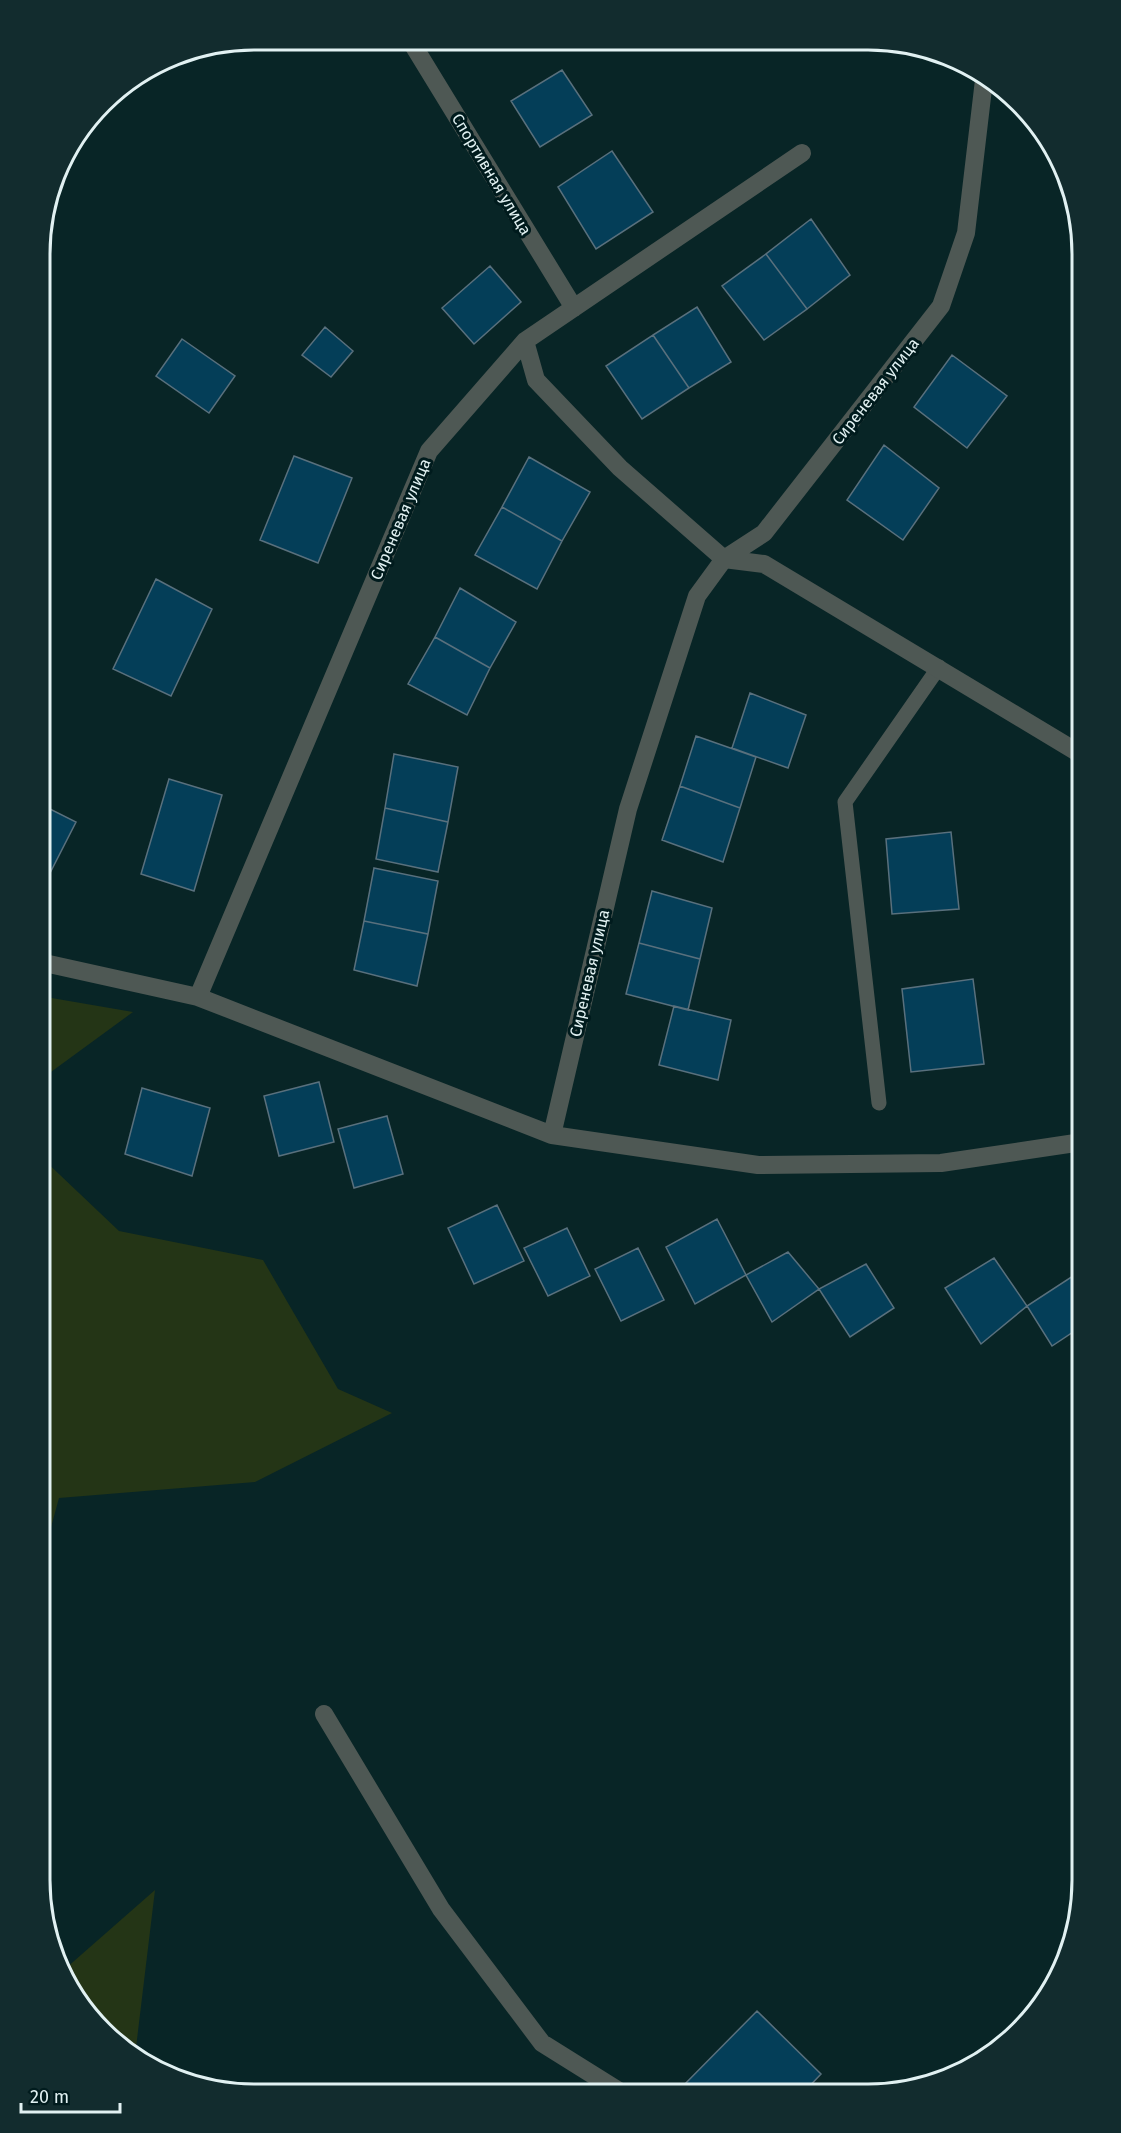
<svg xmlns="http://www.w3.org/2000/svg" width="1121" height="2133" font-family="'Fira Sans',sans-serif">
<style>
.green{fill:#243516}
.building{fill:#043e58;stroke:#59707d;stroke-width:1.5}
.lines{fill:none;stroke-linecap:round;stroke-linejoin:round}
.lane{stroke:#4e5854;stroke-width:15}
.street{stroke:#4e5854;stroke-width:18}
.labels{text-anchor:middle;stroke-width:6;stroke-linejoin:round;paint-order:stroke}
.street-label{font-size:16px;fill:#e1f1f2;stroke:#001b1d}
.rim{fill:none;stroke:#e1f1f2;stroke-width:3}
</style>
<rect width="100%" height="100%" fill="#082526"/>
<path class="green" d="M 40,996 L 133,1012 L 40,1080 Z
M 40,1156 L 119,1231 L 263,1260 L 338,1389 L 392,1413 L 255,1482 L 59,1498 L 39,1571 Z
M 155,1890 L 135,2056 L 112,2041 L 65,1969 Z"/>
<path class="building" d="M 562,70 L 592,115 L 540,147 L 511,101 Z
M 612,151 L 653,212 L 596,249 L 558,187 Z
M 811,219 L 850,275 L 807,309 L 766,254 Z
M 766,254 L 807,309 L 764,340 L 722,286 Z
M 490,266 L 521,302 L 474,344 L 442,308 Z
M 697,307 L 731,362 L 689,388 L 653,335 Z
M 325,327 L 353,351 L 331,377 L 302,355 Z
M 653,335 L 689,388 L 642,419 L 606,366 Z
M 182,339 L 235,376 L 209,413 L 156,376 Z
M 952,355 L 1007,396 L 967,448 L 914,407 Z
M 884,445 L 939,488 L 903,540 L 847,500 Z
M 294,456 L 352,478 L 318,563 L 260,540 Z
M 529,457 L 590,492 L 562,541 L 502,507 Z
M 502,507 L 562,541 L 537,589 L 475,555 Z
M 156,579 L 212,609 L 171,696 L 113,669 Z
M 460,588 L 516,622 L 490,668 L 435,637 Z
M 435,637 L 490,668 L 467,715 L 408,684 Z
M 750,693 L 806,715 L 788,768 L 732,748 Z
M 696,736 L 756,757 L 740,808 L 680,786 Z
M 394,754 L 458,767 L 448,822 L 385,808 Z
M 169,779 L 222,795 L 194,891 L 141,874 Z
M 680,786 L 740,808 L 723,862 L 662,840 Z
M 40,804 L 76,822 L 50,873 L 40,868 Z
M 385,808 L 448,822 L 438,872 L 376,859 Z
M 951,832 L 959,909 L 892,914 L 886,839 Z
M 374,868 L 438,881 L 428,934 L 364,921 Z
M 652,891 L 712,908 L 700,959 L 639,943 Z
M 364,921 L 428,934 L 417,986 L 354,970 Z
M 639,943 L 700,959 L 688,1010 L 626,994 Z
M 973,979 L 984,1064 L 911,1072 L 902,989 Z
M 674,1006 L 731,1020 L 718,1080 L 659,1065 Z
M 319,1082 L 334,1142 L 279,1156 L 264,1096 Z
M 142,1088 L 210,1108 L 192,1176 L 125,1154 Z
M 387,1116 L 403,1174 L 354,1188 L 338,1129 Z
M 497,1205 L 524,1261 L 474,1284 L 448,1228 Z
M 717,1219 L 746,1275 L 695,1304 L 666,1247 Z
M 567,1228 L 590,1276 L 548,1296 L 524,1248 Z
M 638,1248 L 664,1300 L 621,1321 L 595,1269 Z
M 788,1252 L 819,1289 L 772,1322 L 746,1275 Z
M 994,1258 L 1027,1306 L 981,1344 L 945,1288 Z
M 866,1264 L 894,1308 L 850,1337 L 819,1289 Z
M 1076,1274 L 1082,1281 L 1082,1326 L 1052,1346 L 1027,1306 Z
M 757,2011 L 821,2074 L 802,2094 L 676,2093 Z"/>
<g class="lines">
<path class="lane" d="M 879,1103 L 845,802 L 939,667"/>
<path class="street" d="M 410,40 L 574,308
M 525,341 L 536,380 L 620,468 L 724,559 L 764,564 L 1082,755
M 40,962 L 198,997 L 552,1135 L 758,1165 L 941,1163 L 1082,1142
M 198,997 L 429,451 L 525,341 L 802,153
M 552,1135 L 628,809 L 697,596 L 724,559 L 764,533 L 941,306 L 966,233 L 984,80
M 324,1714 L 441,1909 L 542,2043 L 622,2093"/>
</g>
<g class="labels">
<g class="street-label">
<text transform="translate(492 174) rotate(59)" y="6">Спортивная улица</text>
<text transform="translate(875 391) rotate(-52)" y="6">Сиреневая улица</text>
<text transform="translate(400 519) rotate(-67)" y="6">Сиреневая улица</text>
<text transform="translate(589 973) rotate(-77)" y="6">Сиреневая улица</text>
</g>
</g>
<path d="M0 0H1121V2133H0ZM254 50H868A204 204 0 0 1 1072 254V1880A204 204 0 0 1 868 2084H254A204 204 0 0 1 50 1880V254A204 204 0 0 1 254 50Z" fill="#122c2e" fill-rule="evenodd"/>
<path class="rim" d="M254 50H868A204 204 0 0 1 1072 254V1880A204 204 0 0 1 868 2084H254A204 204 0 0 1 50 1880V254A204 204 0 0 1 254 50Z"/>
<path d="M21 2103v9h99v-9" fill="none" stroke="#e1f1f2" stroke-width="3"/>
<text x="30" y="2103" font-size="18" fill="#e1f1f2" stroke="#001b1d" stroke-width="4.5" paint-order="stroke">20 m</text>
</svg>
